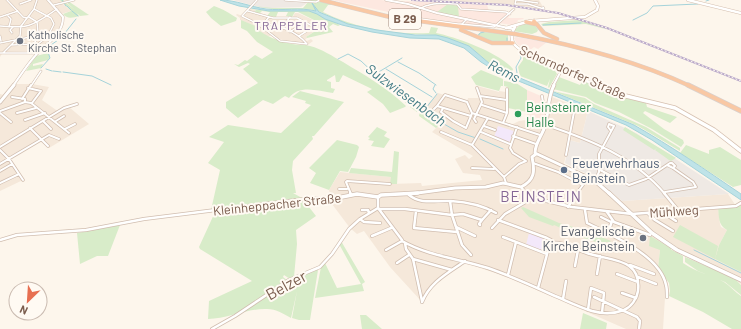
<svg xmlns="http://www.w3.org/2000/svg" width="741" height="329" font-family="Barlow,sans-serif">
<style>
.residential{fill:#f5e8da}
.commercial{fill:#fde8e0}
.industrial{fill:#efe9e4}
.education{fill:#f3e8fa}
.green{fill:#d8ecc9}
.water{fill:#bfe3e8;stroke:#a5d3da}
.lines{fill:none;stroke-linecap:round;stroke-linejoin:round}
.stream{stroke:#a5d3da;stroke-width:1}
.minor-far2-casing{stroke:#d1beb0;stroke-width:2.5}
.minor-far1-casing{stroke:#d1beb0;stroke-width:3.5}
.minor-casing{stroke:#d1beb0;stroke-width:4}
.tertiary-far2-casing{stroke:#d1beb0;stroke-width:3}
.tertiary-far1-casing{stroke:#d1beb0;stroke-width:4.5}
.tertiary-casing{stroke:#d1beb0;stroke-width:5}
.secondary-far1-casing{stroke:#d6c0b0;stroke-width:3.5}
.secondary-casing{stroke:#d6c0b0;stroke-width:5}
.trunk-far1-casing{stroke:#dad1cd;stroke-width:4.5}
.trunk-casing{stroke:#dad1cd;stroke-width:5.5}
.minor-far2{stroke:#fff;stroke-width:1.5}
.minor-far1{stroke:#fff;stroke-width:2}
.minor{stroke:#fff;stroke-width:2.5}
.tertiary-far2{stroke:#fff;stroke-width:2}
.tertiary-far1{stroke:#fff;stroke-width:3}
.tertiary{stroke:#fff;stroke-width:3.5}
.secondary-far1{stroke:#fff;stroke-width:2.5}
.secondary{stroke:#fff;stroke-width:3.5}
.trunk-far1{stroke:#f9c8a4;stroke-width:3.5}
.trunk{stroke:#f9c8a4;stroke-width:4}
.rail-casing{stroke:#b9a8c9;stroke-width:2}
.rail{stroke:#fffaf3;stroke-width:1;stroke-dasharray:2;stroke-linecap:butt}
.trunk-bridge-casing{stroke:#dad1cd;stroke-width:4.5;stroke-linecap:butt}
.trunk-bridge{stroke:#f9c8a4;stroke-width:3.5}
.worship-dot{fill:#6b7280;stroke:#fffaf3;stroke-width:1.5}
.leisure-dot{fill:#2e9e5b;stroke:#fffaf3;stroke-width:1.5}
.service-dot{fill:#5c6f8a;stroke:#fffaf3;stroke-width:1.5}
.labels{text-anchor:middle;stroke-width:4;stroke-linejoin:round;paint-order:stroke}
.far-worship-label{font-size:11px;fill:#5b616d;stroke:#fffaf3;text-anchor:start}
.shield{fill:#fffaf3;stroke:#a28b7f;stroke-width:1}
.shield-label{font-size:12px;font-weight:bold;fill:#7a5c4d}
.far-neighbourhood-label{font-size:12px;letter-spacing:1px;fill:#846695;stroke:#fffaf3}
.street-label{font-size:13px;fill:#7a5c4d;stroke:#fffaf3}
.leisure-label{font-size:13px;fill:#27864d;stroke:#fffaf3;text-anchor:start}
.service-label{font-size:13px;fill:#4e5e75;stroke:#fffaf3;text-anchor:start}
.worship-label{font-size:13px;fill:#5b616d;stroke:#fffaf3;text-anchor:end}
.water-label{font-size:14px;font-style:italic;fill:#437c86;stroke:#fffaf3}
.quarter-label{font-size:15px;letter-spacing:1px;fill:#846695;stroke:#fffaf3}
.near-street-label{font-size:16px;fill:#7a5c4d;stroke:#fffaf3}
</style>
<rect width="100%" height="100%" fill="#fdf6ec"/>
<path class="residential" d="M 0,0 L 76,0 L 62,3 L 71,11 L 61,14 L 63,19 L 57,35 L 38,51 L 3,52 L 0,57 Z
M 439,0 L 539,0 L 543,7 L 541,9 L 522,6 Z
M 250,9 L 256,10 L 253,12 L 273,18 L 292,18 L 295,13 L 298,13 L 328,27 L 324,31 L 318,29 L 306,37 L 307,38 L 305,40 L 307,41 L 311,39 L 313,41 L 309,44 L 286,42 L 272,35 L 267,37 L 256,28 L 257,27 L 240,20 L 240,18 L 236,15 L 237,14 L 243,16 Z
M 16,84 L 32,84 L 49,87 L 42,100 L 59,112 L 69,107 L 89,124 L 49,148 L 40,141 L 9,159 L 23,180 L 0,191 L 0,94 L 4,95 L 2,98 L 6,98 Z
M 477,86 L 499,92 L 499,91 L 506,92 L 506,111 L 503,122 L 511,125 L 519,121 L 526,120 L 527,115 L 548,121 L 552,97 L 588,111 L 580,143 L 569,140 L 564,164 L 595,178 L 622,201 L 728,194 L 736,206 L 718,207 L 720,224 L 721,227 L 727,230 L 719,245 L 715,259 L 741,272 L 741,284 L 733,278 L 672,249 L 666,252 L 660,250 L 658,268 L 666,282 L 663,329 L 626,329 L 502,275 L 464,263 L 430,287 L 423,297 L 422,302 L 390,267 L 364,231 L 357,234 L 350,228 L 332,204 L 329,190 L 340,172 L 391,177 L 391,184 L 421,183 L 422,186 L 482,180 L 480,175 L 463,173 L 455,159 L 465,155 L 469,159 L 473,156 L 432,132 L 442,122 L 425,107 L 438,93 L 467,102 L 468,98 L 482,98 Z"/>
<path class="commercial" d="M 332,0 L 381,0 L 402,3 L 405,1 L 487,5 L 489,11 L 507,12 L 511,14 L 508,18 L 523,18 L 524,19 L 518,20 L 517,23 L 511,25 L 498,23 L 494,27 L 482,27 L 414,18 L 412,17 L 412,15 L 409,14 L 407,16 Z
M 514,38 L 516,37 L 547,42 L 538,49 L 534,47 L 529,51 L 517,44 Z
M 527,90 L 541,96 L 543,103 L 550,104 L 548,121 L 527,115 Z"/>
<path class="industrial" d="M 233,0 L 306,0 L 307,3 L 301,7 L 272,8 L 263,8 Z
M 588,111 L 636,133 L 729,194 L 622,201 L 595,178 L 565,163 L 569,140 L 580,143 Z"/>
<path class="education" d="M 498,126 L 514,131 L 509,143 L 494,137 Z
M 529,233 L 548,240 L 546,251 L 526,245 Z"/>
<path class="green" d="M 60,0 L 64,0 L 64,3 L 65,2 L 75,10 L 66,2 L 68,1 L 89,15 L 80,16 L 77,13 L 79,16 C 72,18 67,19 63,14 L 71,11 Z
M 306,0 L 318,0 L 334,5 L 328,5 L 323,12 C 354,28 395,35 429,33 L 431,27 L 438,28 L 436,33 C 456,37 500,53 513,69 L 512,72 L 491,62 L 489,63 L 469,46 L 436,35 L 408,34 L 377,30 L 348,24 L 318,11 L 308,9 L 278,10 L 254,6 L 272,8 L 303,8 L 309,1 Z
M 448,4 L 458,6 L 459,17 L 437,12 Z
M 214,6 C 223,9 229,13 237,18 L 236,21 L 221,26 L 211,18 L 206,12 Z
M 250,9 L 251,9 L 269,11 L 309,11 L 318,14 L 340,25 L 338,26 L 333,24 L 329,27 L 333,32 L 307,38 L 306,37 L 317,30 L 323,32 L 328,27 L 298,12 L 295,12 L 292,17 L 286,16 L 288,12 L 278,12 L 276,17 L 267,16 L 270,12 L 262,11 L 259,14 L 254,12 L 256,10 Z
M 241,20 L 258,27 L 256,28 C 267,37 278,41 292,44 C 298,45 304,44 310,46 C 322,49 332,56 343,62 C 366,76 386,87 406,106 L 405,107 L 390,113 L 383,104 L 367,92 L 372,89 L 343,75 L 339,82 L 336,82 L 335,75 L 327,80 L 327,81 L 331,82 L 331,88 L 335,89 L 333,93 C 318,91 299,84 289,98 L 285,96 L 273,104 L 263,100 L 238,118 L 226,108 L 226,102 L 258,83 L 243,69 L 250,64 L 248,63 L 239,67 L 234,64 L 238,65 L 245,60 L 247,61 L 255,55 L 262,59 L 273,52 L 257,42 L 247,31 L 241,28 Z
M 579,20 L 609,30 L 586,24 L 543,26 L 541,24 L 549,22 Z
M 528,23 L 535,25 L 538,30 L 537,32 L 532,34 L 513,31 L 519,26 Z
M 484,32 L 508,34 L 508,42 L 497,43 L 478,37 L 478,34 Z
M 48,53 L 50,57 L 48,60 L 33,64 L 33,66 L 43,64 L 41,68 L 26,71 L 36,56 Z
M 523,55 L 554,68 L 557,74 L 549,88 L 548,87 L 550,79 L 547,86 L 520,76 L 518,67 L 523,60 Z
M 481,70 L 503,79 L 503,86 L 501,86 L 499,91 L 476,85 L 471,77 Z
M 559,77 L 580,85 L 583,80 L 646,103 L 647,107 L 677,117 L 670,123 L 645,111 L 643,113 L 664,129 L 683,140 L 684,143 L 681,147 L 652,129 L 619,112 L 595,103 L 586,97 L 553,89 Z
M 504,81 L 516,83 L 527,90 L 527,112 L 508,108 L 508,87 L 504,86 Z
M 396,87 L 424,108 L 417,112 L 410,107 L 414,105 L 410,102 L 407,104 L 390,89 Z
M 300,91 L 344,102 L 314,136 L 312,136 L 313,139 L 293,161 L 292,170 L 296,193 L 293,193 L 302,198 L 316,216 L 296,230 L 297,244 L 294,277 L 290,279 L 284,275 L 283,277 L 289,282 L 317,269 L 318,270 L 310,320 L 299,320 L 292,318 L 297,291 L 291,318 C 284,314 276,309 267,309 C 248,308 228,319 208,319 L 209,301 L 252,281 L 200,249 L 199,247 L 216,210 L 211,210 L 220,170 L 208,163 L 224,142 L 209,137 L 228,125 L 281,133 L 311,105 L 305,103 L 306,101 L 292,97 Z
M 553,91 L 585,98 L 594,104 L 646,127 L 680,148 L 680,151 L 638,126 Z
M 425,108 L 442,122 L 436,128 L 419,116 L 420,111 Z
M 377,127 L 387,132 L 384,136 L 390,139 L 384,148 L 371,146 L 374,141 L 368,140 L 370,138 L 368,137 Z
M 625,127 L 676,158 L 671,161 L 669,160 L 655,150 L 657,148 L 654,150 L 623,130 Z
M 337,140 L 357,145 L 359,147 L 356,157 L 348,172 L 340,171 L 329,190 L 310,183 L 316,173 L 309,168 Z
M 686,145 L 709,154 L 709,150 L 720,147 L 741,160 L 741,185 L 733,187 L 680,153 Z
M 394,151 L 399,152 L 397,184 L 390,184 L 391,177 L 349,173 L 351,168 L 392,172 Z
M 741,201 L 741,272 L 715,259 L 719,245 L 727,230 C 718,225 719,217 718,207 L 735,205 Z
M 523,207 L 559,223 L 584,230 L 611,241 L 610,242 L 596,242 L 581,237 L 554,225 L 553,226 L 529,217 L 521,208 Z
M 120,225 L 108,256 L 97,256 L 80,264 L 77,233 Z
M 680,225 L 718,246 L 715,259 L 673,237 Z
M 650,236 L 671,248 L 671,250 L 672,250 L 683,256 L 683,263 C 697,273 709,274 724,282 C 730,286 735,292 741,296 L 741,329 L 732,329 L 703,312 L 669,296 L 670,291 L 669,283 L 658,268 L 660,250 L 649,246 Z
M 341,241 L 365,282 L 362,284 L 364,291 L 315,298 L 321,267 L 325,263 L 337,288 L 361,284 L 339,244 Z
M 685,257 L 734,278 L 741,285 L 741,295 L 725,282 L 698,271 L 685,262 Z
M 583,313 L 607,323 L 606,329 L 580,329 Z
M 360,315 L 366,315 L 382,329 L 362,329 Z"/>
<path class="water" d="M 220,0 C 236,0 251,7 266,9 C 283,11 300,7 316,11 L 312,3 L 319,12 L 348,24 L 377,30 L 415,35 L 436,35 L 448,38 L 469,46 L 490,64 L 498,69 L 634,125 C 671,146 706,170 741,194 L 741,200 L 652,140 L 626,125 L 499,73 L 481,62 L 464,48 L 439,39 L 410,38 L 372,32 L 342,25 L 325,19 L 317,14 L 309,11 L 269,11 L 239,6 Z"/>
<g class="lines">
<path class="stream" d="M 62,0 L 66,6
M 706,1 L 709,0
M 67,6 L 71,10
M 72,11 L 78,16
M 633,20 L 647,13 L 653,6 L 698,4
M 543,25 L 581,23
M 478,36 L 480,33 L 484,32
M 507,38 L 507,42
M 338,59 L 348,54 L 361,61 L 377,76 L 423,106 L 444,124 L 458,132 L 476,138
M 398,62 L 419,73 L 436,85
M 41,68 L 50,58 L 47,49 L 48,47 L 61,38 L 76,19
M 46,69 L 52,71
M 386,69 L 432,97
M 53,71 L 61,72
M 63,72 L 92,76 L 111,85
M 377,73 L 402,58
M 517,73 L 516,67 L 521,58 L 520,55
M 435,85 L 433,89 L 436,93
M 426,108 L 437,94
M 480,139 L 503,149
M 694,250 L 741,273"/>
<defs>
<path id="minor-far2" d="M 7,0 L 23,17 L 27,18
M 257,0 L 242,16 L 258,24 L 280,41 L 307,44
M 285,0 L 316,2 L 320,0
M 516,0 L 515,4 L 528,4 L 544,9 L 543,7
M 517,0 L 538,3
M 20,4 L 31,0
M 54,5 L 74,0
M 248,11 L 273,18 L 297,18 L 322,31
M 8,16 L 11,19 L 9,27
M 0,17 L 18,11
M 29,17 L 37,22 L 38,32 L 36,36
M 467,19 L 462,24 L 458,24 L 414,18 L 410,16 C 424,2 438,3 457,4 L 461,9 L 506,12 L 510,14
M 264,23 L 269,17
M 259,24 C 276,23 296,31 307,44
M 460,24 L 494,27 L 514,9
M 0,26 C 30,29 33,25 57,9
M 282,28 L 290,17
M 290,32 L 300,25
M 12,33 L 10,30 L 13,27
M 0,36 L 1,41
M 299,36 L 313,27
M 0,43 L 50,33
M 33,44 L 41,35
M 11,45 L 37,44
M 0,53 L 38,53
M 3,53 L 20,36 L 21,26 L 34,9 L 37,0
M 27,53 L 48,36 L 54,24 L 51,18 L 34,9
M 31,86 L 41,71"/>
<path id="minor-far1" d="M 28,88 L 41,91 L 32,103
M 445,95 L 467,102 L 472,113 L 471,116 L 437,106 Z
M 480,96 L 507,100
M 542,96 L 543,103 L 547,105
M 12,97 L 25,99 L 25,102 L 31,103 L 69,133
M 22,99 L 31,85
M 482,105 L 507,113
M 443,108 L 441,112 L 453,121 L 466,128 L 471,116
M 434,109 L 437,106
M 0,111 L 25,102
M 0,113 L 11,122
M 17,113 L 36,108
M 472,113 L 540,135
M 25,120 L 45,113
M 43,121 L 51,129
M 56,121 L 64,116
M 476,122 L 474,119 L 482,102 L 477,88
M 503,123 L 507,113 L 507,89
M 609,124 L 608,127 L 611,131
M 546,125 C 591,140 634,157 665,194
M 484,126 L 495,130
M 517,127 L 510,148 L 513,153 L 526,161
M 30,128 L 48,146
M 65,129 L 75,124
M 441,132 L 472,145 L 504,177 L 506,183
M 481,132 L 510,144
M 513,136 L 536,144
M 472,145 L 488,118
M 0,147 L 64,108 L 77,104
M 0,150 L 9,159 L 23,180
M 566,155 L 574,112
M 533,163 L 558,172 L 583,185 L 576,194
M 670,163 L 672,163 L 675,166 L 673,168 L 667,165 Z
M 0,164 L 49,135 L 59,139
M 472,168 L 494,169
M 600,170 L 629,185 L 646,179 L 667,165
M 0,171 L 12,164
M 504,177 L 519,164 L 526,161
M 595,181 L 599,172 L 599,154 L 614,126 L 609,124
M 0,183 L 19,174
M 521,187 L 527,194
M 339,189 L 347,189
M 665,192 L 696,187 L 693,182 L 673,168
M 351,194 L 346,182 L 347,181 L 390,184"/>
<path id="minor" d="M 350,193 L 351,195
M 526,193 L 538,199 L 572,207 L 632,214 L 736,206 L 741,203
M 664,193 L 678,210
M 409,195 C 421,205 436,200 451,201 C 467,202 482,205 496,213
M 378,197 L 378,208 L 402,240
M 450,201 L 452,215 L 462,245 L 471,255
M 568,207 L 577,193
M 379,209 L 405,209 L 452,215 L 463,214 L 482,220 L 479,224 L 480,225
M 362,210 L 368,210 L 369,213
M 585,210 L 587,223 C 611,235 660,255 666,285 C 667,288 667,293 667,297
M 416,211 L 414,228 L 457,232
M 607,212 L 614,222 L 650,235
M 662,212 L 676,221
M 648,213 L 655,220 L 673,231
M 601,217 L 611,222
M 360,219 L 364,222 L 380,223
M 482,220 L 491,210
M 498,220 L 547,238 L 551,240 L 550,243
M 456,227 L 475,236
M 492,228 L 505,214 L 534,197
M 602,229 L 609,230 L 612,221
M 623,234 L 624,226
M 372,236 L 391,228
M 503,237 L 547,254
M 0,240 L 17,235 L 86,230 L 144,219 L 305,199 L 342,197
M 402,241 C 428,256 460,259 488,268 C 511,276 533,286 555,296 C 567,301 579,307 592,311 C 603,314 614,314 624,310 C 631,307 637,299 638,291 C 642,257 609,261 587,253 C 575,249 563,241 550,243
M 405,243 L 406,249 L 413,259
M 386,250 L 402,241
M 413,259 L 422,301
M 413,259 L 452,270
M 397,263 L 409,255
M 630,265 L 654,274
M 575,266 L 578,250
M 597,274 L 600,256
M 617,274 L 638,282
M 508,275 L 516,242
M 638,277 L 656,284
M 538,288 L 550,243
M 622,293 L 636,298
M 594,297 L 637,317 L 640,321 L 639,329
M 563,299 L 566,281
M 422,302 C 430,282 448,273 465,261
M 588,310 L 591,288 L 604,293 L 602,313
M 212,329 L 235,316 L 289,280 L 320,267 L 332,254 L 349,229 L 360,219 L 378,208"/>
<path id="tertiary-far2" d="M 386,0 L 408,4 L 437,13 L 513,29
M 13,86 C 20,76 27,65 35,56 C 46,43 63,36 63,17 L 48,0
M 553,86 L 562,69"/>
<path id="tertiary-far1" d="M 554,85 C 547,99 549,112 545,126 C 542,136 535,143 535,153 L 595,181 L 610,194
M 0,102 L 14,85
M 410,194 L 455,188 L 486,187 L 503,183 L 521,187 C 535,180 535,171 532,157 L 536,154"/>
<path id="tertiary" d="M 609,193 L 652,233 L 677,250 L 741,280
M 342,197 L 357,194 L 378,197 L 381,195 L 418,193"/>
<path id="secondary-far1" d="M 688,0 L 741,13
M 515,27 C 511,33 510,38 514,44 C 523,56 583,80 600,86
M 506,28 L 530,21 L 585,17 L 597,10 L 598,6 L 595,0"/>
<path id="secondary" d="M 597,85 L 626,96 L 675,108 L 714,130 L 741,151"/>
<path id="trunk-far1" d="M 321,0 L 390,17 L 507,33
M 534,21 L 544,33 L 557,39
M 526,22 L 535,24
M 461,30 L 492,43 L 513,43
M 515,34 C 575,45 634,60 690,86"/>
<path id="trunk" d="M 688,85 L 741,111"/>
</defs>
<use href="#minor-far2" class="minor-far2-casing"/>
<use href="#minor-far1" class="minor-far1-casing"/>
<use href="#minor" class="minor-casing"/>
<use href="#tertiary-far2" class="tertiary-far2-casing"/>
<use href="#tertiary-far1" class="tertiary-far1-casing"/>
<use href="#tertiary" class="tertiary-casing"/>
<use href="#secondary-far1" class="secondary-far1-casing"/>
<use href="#secondary" class="secondary-casing"/>
<use href="#trunk-far1" class="trunk-far1-casing"/>
<use href="#trunk" class="trunk-casing"/>
<use href="#minor-far2" class="minor-far2"/>
<use href="#minor-far1" class="minor-far1"/>
<use href="#minor" class="minor"/>
<use href="#tertiary-far2" class="tertiary-far2"/>
<use href="#tertiary-far1" class="tertiary-far1"/>
<use href="#tertiary" class="tertiary"/>
<use href="#secondary-far1" class="secondary-far1"/>
<use href="#secondary" class="secondary"/>
<use href="#trunk-far1" class="trunk-far1"/>
<use href="#trunk" class="trunk"/>
<defs>
<path id="rail" d="M 412,0 L 507,5 L 558,13 L 607,28 L 741,81"/>
</defs>
<use href="#rail" class="rail-casing"/>
<use href="#rail" class="rail"/>
<defs>
<path id="trunk-bridge" d="M 507,33 L 515,34"/>
</defs>
<use href="#trunk-bridge" class="trunk-bridge-casing"/>
<use href="#trunk-bridge" class="trunk-bridge"/>
</g>
<g class="worship-dot">
<circle cx="20" cy="41" r="4"/>
<circle cx="643" cy="238" r="4"/>
</g>
<circle class="leisure-dot" cx="518" cy="114" r="4"/>
<circle class="service-dot" cx="564" cy="170" r="4"/>
<g class="labels">
<g class="far-worship-label">
<text x="28" y="39">Katholische<tspan x="28" dy="13">Kirche St. Stephan</tspan></text>
</g>
<rect class="shield" x="389" y="9" width="32" height="20" rx="3"/>
<g class="shield-label">
<text x="405" y="23">B 29</text>
</g>
<g class="far-neighbourhood-label">
<text x="291" y="30">TRAPPELER</text>
</g>
<g class="street-label">
<text transform="translate(573 72) rotate(24)" y="5">Schorndorfer Straße</text>
<text transform="translate(277 204) rotate(-6)" y="5">Kleinheppacher Straße</text>
<text transform="translate(674 211) rotate(-4)" y="5">Mühlweg</text>
</g>
<g class="leisure-label">
<text x="526" y="112">Beinsteiner<tspan x="526" dy="15">Halle</tspan></text>
</g>
<g class="service-label">
<text x="572" y="168">Feuerwehrhaus<tspan x="572" dy="15">Beinstein</tspan></text>
</g>
<g class="worship-label">
<text x="635" y="236">Evangelische<tspan x="635" dy="15">Kirche Beinstein</tspan></text>
</g>
<g class="water-label">
<text transform="translate(504 71) rotate(27)" y="5">Rems</text>
<text transform="translate(406 95) rotate(36)" y="5">Sulzwiesenbach</text>
</g>
<g class="quarter-label">
<text x="541" y="202">BEINSTEIN</text>
</g>
<g class="near-street-label">
<text transform="translate(286 285) rotate(-29)" y="6">Belzer</text>
</g>
</g>
<g transform="translate(28 301) rotate(205)"><circle r="19" fill="#fffaf3" stroke="#cabbb1"/>
<path d="M0-3L7 15L0 10L-7 15Z" fill="#e76f51"/>
<text y="-6" font-size="11" font-weight="bold" text-anchor="middle" fill="#7a5c4d">N</text>
</g>
</svg>
